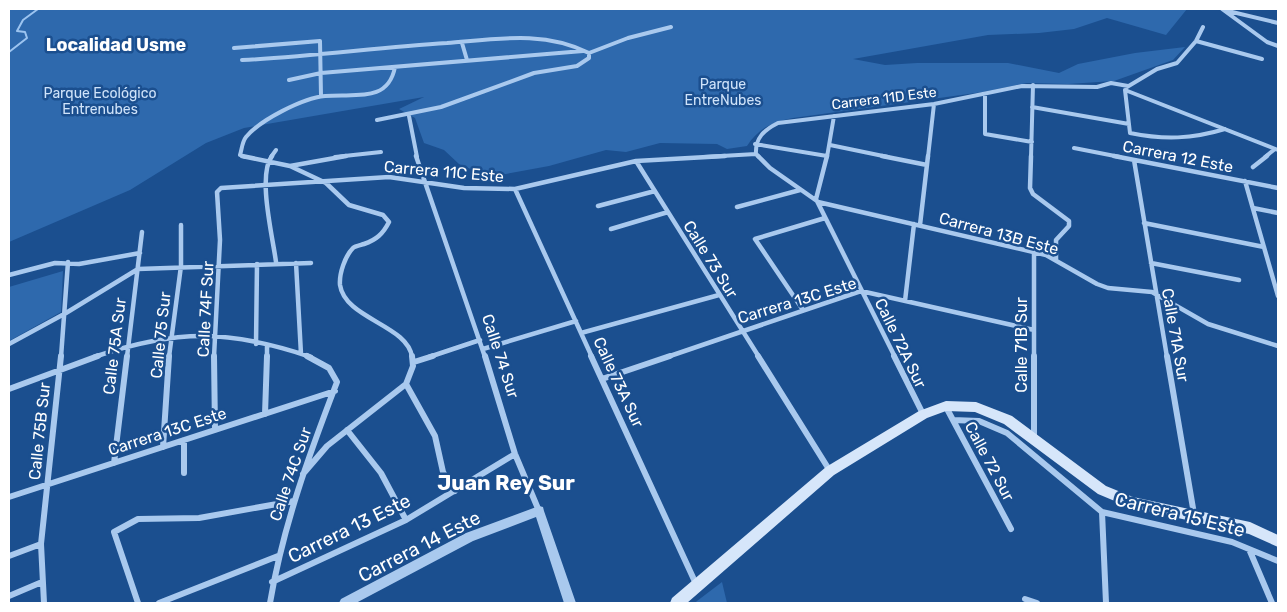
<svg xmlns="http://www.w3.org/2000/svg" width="1287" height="612" font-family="Rubik,sans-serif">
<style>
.green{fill:#2e69ad}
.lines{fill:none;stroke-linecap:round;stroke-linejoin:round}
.stream{stroke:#9cc4f0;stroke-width:2}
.minor-far2{stroke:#a9c9ee;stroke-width:4}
.minor-far1{stroke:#a9c9ee;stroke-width:4.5}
.minor{stroke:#a9c9ee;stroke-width:6}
.tertiary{fill:#a9c9ee;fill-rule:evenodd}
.secondary{fill:#d6e6fa;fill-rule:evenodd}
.labels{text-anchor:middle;stroke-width:5;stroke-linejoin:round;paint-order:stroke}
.far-park-label{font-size:14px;fill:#cfe3fa;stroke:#1b4f8f}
.far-street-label{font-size:14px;fill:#fff;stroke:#1b4f8f}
.street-label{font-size:16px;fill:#fff;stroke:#1b4f8f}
.far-district-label{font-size:18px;font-weight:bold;fill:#fff;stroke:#1b4f8f}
.near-street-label{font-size:19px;fill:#fff;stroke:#1b4f8f}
.near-neighbourhood-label{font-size:21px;font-weight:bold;fill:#fff;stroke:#1b4f8f}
</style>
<rect width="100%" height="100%" fill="#1b4f8f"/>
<path class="green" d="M 9,9 L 1187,9 L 1166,35 L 1107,18 L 1074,29 L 1039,33 L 988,35 L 853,59 L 885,65 L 917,63 L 1008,63 L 1059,73 L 1078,64 L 1135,53 L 1185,47 L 1173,60 L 1114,81 L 1068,84 L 1027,83 L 983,92 L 793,118 C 772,122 759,128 747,146 L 727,149 L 717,144 L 660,143 L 626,152 L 606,150 L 549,166 L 489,177 L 459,164 L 444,150 L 424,143 L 415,118 L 399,109 L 424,97 L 244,128 L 206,143 L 130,190 L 9,242 Z
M 63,271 L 61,312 L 9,341 L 9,287 Z
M 722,582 L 727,603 L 695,603 L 697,601 Z"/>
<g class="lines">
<path class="stream" d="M 9,52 L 27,38 L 25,32 L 17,31 L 23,20 L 38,9"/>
<path class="minor-far2" d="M 1222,9 L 1267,42 L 1278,46
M 1228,11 L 1278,23
M 1196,41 L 1262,59
M 462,43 L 467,60
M 234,48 L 320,41 L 321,96
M 589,53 L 628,38 L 671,27
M 242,60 C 311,57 379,47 447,43 C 496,39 544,30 589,53
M 289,80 L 321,73 L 583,51
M 1127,87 L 1157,69 L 1177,63 L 1196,41 L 1203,27
M 1125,90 L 1278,150
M 1125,90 L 1130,133 C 1164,140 1192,139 1225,129
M 985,94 L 985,134 L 1032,142
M 1032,107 L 1129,124
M 409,116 L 417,157
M 377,120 L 441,107 L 534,73 L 577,66 L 589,58 L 589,53
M 755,144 L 827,156
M 830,145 L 888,157
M 1074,148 L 1120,157
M 756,154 C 755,138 764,130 778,123 L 934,104 L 1022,86 L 1097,87 L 1111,83 L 1128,86
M 756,154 L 759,157
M 245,157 L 240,155 C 242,149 242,142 246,137 C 260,120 303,98 325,96 C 353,93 388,104 395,67
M 271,157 L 276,150
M 335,157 L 381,152
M 704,157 L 756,154
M 827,157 L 834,116
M 928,157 L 934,104
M 1031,157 L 1033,85
M 1265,157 L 1275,149"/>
<path class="minor-far1" d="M 242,156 L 290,166 L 346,156
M 272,156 C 257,175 273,238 276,262
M 416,156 L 485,357
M 758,156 L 770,168 L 817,201 L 895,357
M 882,156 L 927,165
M 1031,156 L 1030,188 L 1033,194 L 1069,221 L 1069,226 L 1056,240 L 1056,259
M 1114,156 L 1278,188
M 1134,160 L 1167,357
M 636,161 L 759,357
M 290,166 L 326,183 L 349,205 L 383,215 L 389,222 C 383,234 376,240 364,244 C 361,245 355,246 353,248 C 345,256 339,274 340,285 C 345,319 408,325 412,357
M 1253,167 L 1267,156
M 1245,181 L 1278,296
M 515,189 L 592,357
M 816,199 L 827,156
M 818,202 L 1046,255 L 1097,284 L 1108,288 L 1152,292 L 1208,324 L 1278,346
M 598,206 L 655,191
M 737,207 L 800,190
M 1253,208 L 1278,213
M 1144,223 L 1264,247
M 920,225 L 928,156
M 611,229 L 668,212
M 1034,252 L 1034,357
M 296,263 L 301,354
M 1151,263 L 1239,280
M 9,275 L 55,263 L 79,264 L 140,253
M 905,301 L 914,224
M 803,310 L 755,239 L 825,218
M 581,333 L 719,295
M 9,344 L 66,313 L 138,269 L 311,263
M 256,344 L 257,264
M 483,349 L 576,321
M 61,357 L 68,262
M 94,357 C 176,329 228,329 311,357
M 127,357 L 142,232
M 169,357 L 181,266 L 181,225
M 214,357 L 220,240 L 217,192 L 221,188 L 389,177 L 464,188 L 515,189 L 636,161 L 725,156
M 267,357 L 267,346
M 429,357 L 480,340
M 667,357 L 861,291 L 1034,330"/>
<path class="minor" d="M 214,356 L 215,430
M 485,356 L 515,454 L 539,511
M 591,356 L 696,584
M 758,356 L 830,471
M 894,356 L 923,414
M 1034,356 L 1034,438
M 1167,356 L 1194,514
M 414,362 L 433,356
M 602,379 L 670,356
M 406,384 L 435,436 L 443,472 L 455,491
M 9,389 L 98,356
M 946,407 L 1011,529
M 265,414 L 267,356
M 953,420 L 979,421 L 1007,433 L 1102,512 L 1232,542 L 1278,561
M 347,430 L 381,473 L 406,520
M 184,440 L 184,473
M 163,447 L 169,356
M 114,463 L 127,356
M 303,474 L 327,446 L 406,384 L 413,366 L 412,356
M 9,497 L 335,391
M 1102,512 L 1106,603
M 1249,549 L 1272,603
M 9,556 L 41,544
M 272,582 L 406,520 L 515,454
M 9,596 L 42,582
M 1025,599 L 1037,603
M 44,603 L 41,544 L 61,356
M 138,603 L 114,532 L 138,519 L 199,518 L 294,501
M 159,603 L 278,556
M 270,603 C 283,526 309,455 337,382 L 329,368 L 307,356"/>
<path class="tertiary" d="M 539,506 L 543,507 L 544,511 L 576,603 L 564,603 L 536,517 L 473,541 L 356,603 L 339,603 L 341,599 L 466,533 Z"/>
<path class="secondary" d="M 946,401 L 976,402 L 1012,416 L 1106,486 L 1133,497 L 1250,522 L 1278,535 L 1278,547 L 1249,534 L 1129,507 L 1098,494 L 1004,424 L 975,412 L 946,411 L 927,418 L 834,475 L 687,603 L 670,603 L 672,598 L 826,467 L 919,411 Z"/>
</g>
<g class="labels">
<g class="far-park-label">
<text x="723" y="89">Parque<tspan x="723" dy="16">EntreNubes</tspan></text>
<text x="100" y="98">Parque Ecológico<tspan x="100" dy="16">Entrenubes</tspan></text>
</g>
<g class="far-street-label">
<text transform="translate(884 98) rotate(-7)" y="5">Carrera 11D Este</text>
</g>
<g class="street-label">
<text transform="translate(1178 156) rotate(11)" y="6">Carrera 12 Este</text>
<text transform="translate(444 171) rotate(5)" y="6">Carrera 11C Este</text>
<text transform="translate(999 233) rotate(15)" y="6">Carrera 13B Este</text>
<text transform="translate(711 259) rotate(58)" y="6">Calle 73 Sur</text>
<text transform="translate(797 300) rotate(-17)" y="6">Carrera 13C Este</text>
<text transform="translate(205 309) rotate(-87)" y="6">Calle 74F Sur</text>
<text transform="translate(160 335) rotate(-84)" y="6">Calle 75 Sur</text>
<text transform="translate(1176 335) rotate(80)" y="6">Calle 71A Sur</text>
<text transform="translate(901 343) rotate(64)" y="6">Calle 72A Sur</text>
<text transform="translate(1021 345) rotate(-90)" y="6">Calle 71B Sur</text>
<text transform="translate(114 346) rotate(-83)" y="6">Calle 75A Sur</text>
<text transform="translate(501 356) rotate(72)" y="6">Calle 74 Sur</text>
<text transform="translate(619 382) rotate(65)" y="6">Calle 73A Sur</text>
<text transform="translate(39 431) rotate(-84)" y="6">Calle 75B Sur</text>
<text transform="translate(167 431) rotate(-18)" y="6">Carrera 13C Este</text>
<text transform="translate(990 461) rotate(62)" y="6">Calle 72 Sur</text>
<text transform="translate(290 474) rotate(-71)" y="6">Calle 74C Sur</text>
</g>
<g class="far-district-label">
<text x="116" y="51">Localidad Usme</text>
</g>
<g class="near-street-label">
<text transform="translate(1180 514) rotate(14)" y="7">Carrera 15 Este</text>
<text transform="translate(349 528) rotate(-26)" y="7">Carrera 13 Este</text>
<text transform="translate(419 546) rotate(-27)" y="7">Carrera 14 Este</text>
</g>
<g class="near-neighbourhood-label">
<text x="506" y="490">Juan Rey Sur</text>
</g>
</g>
<rect width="1287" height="612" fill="none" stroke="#ffffff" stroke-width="20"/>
</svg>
